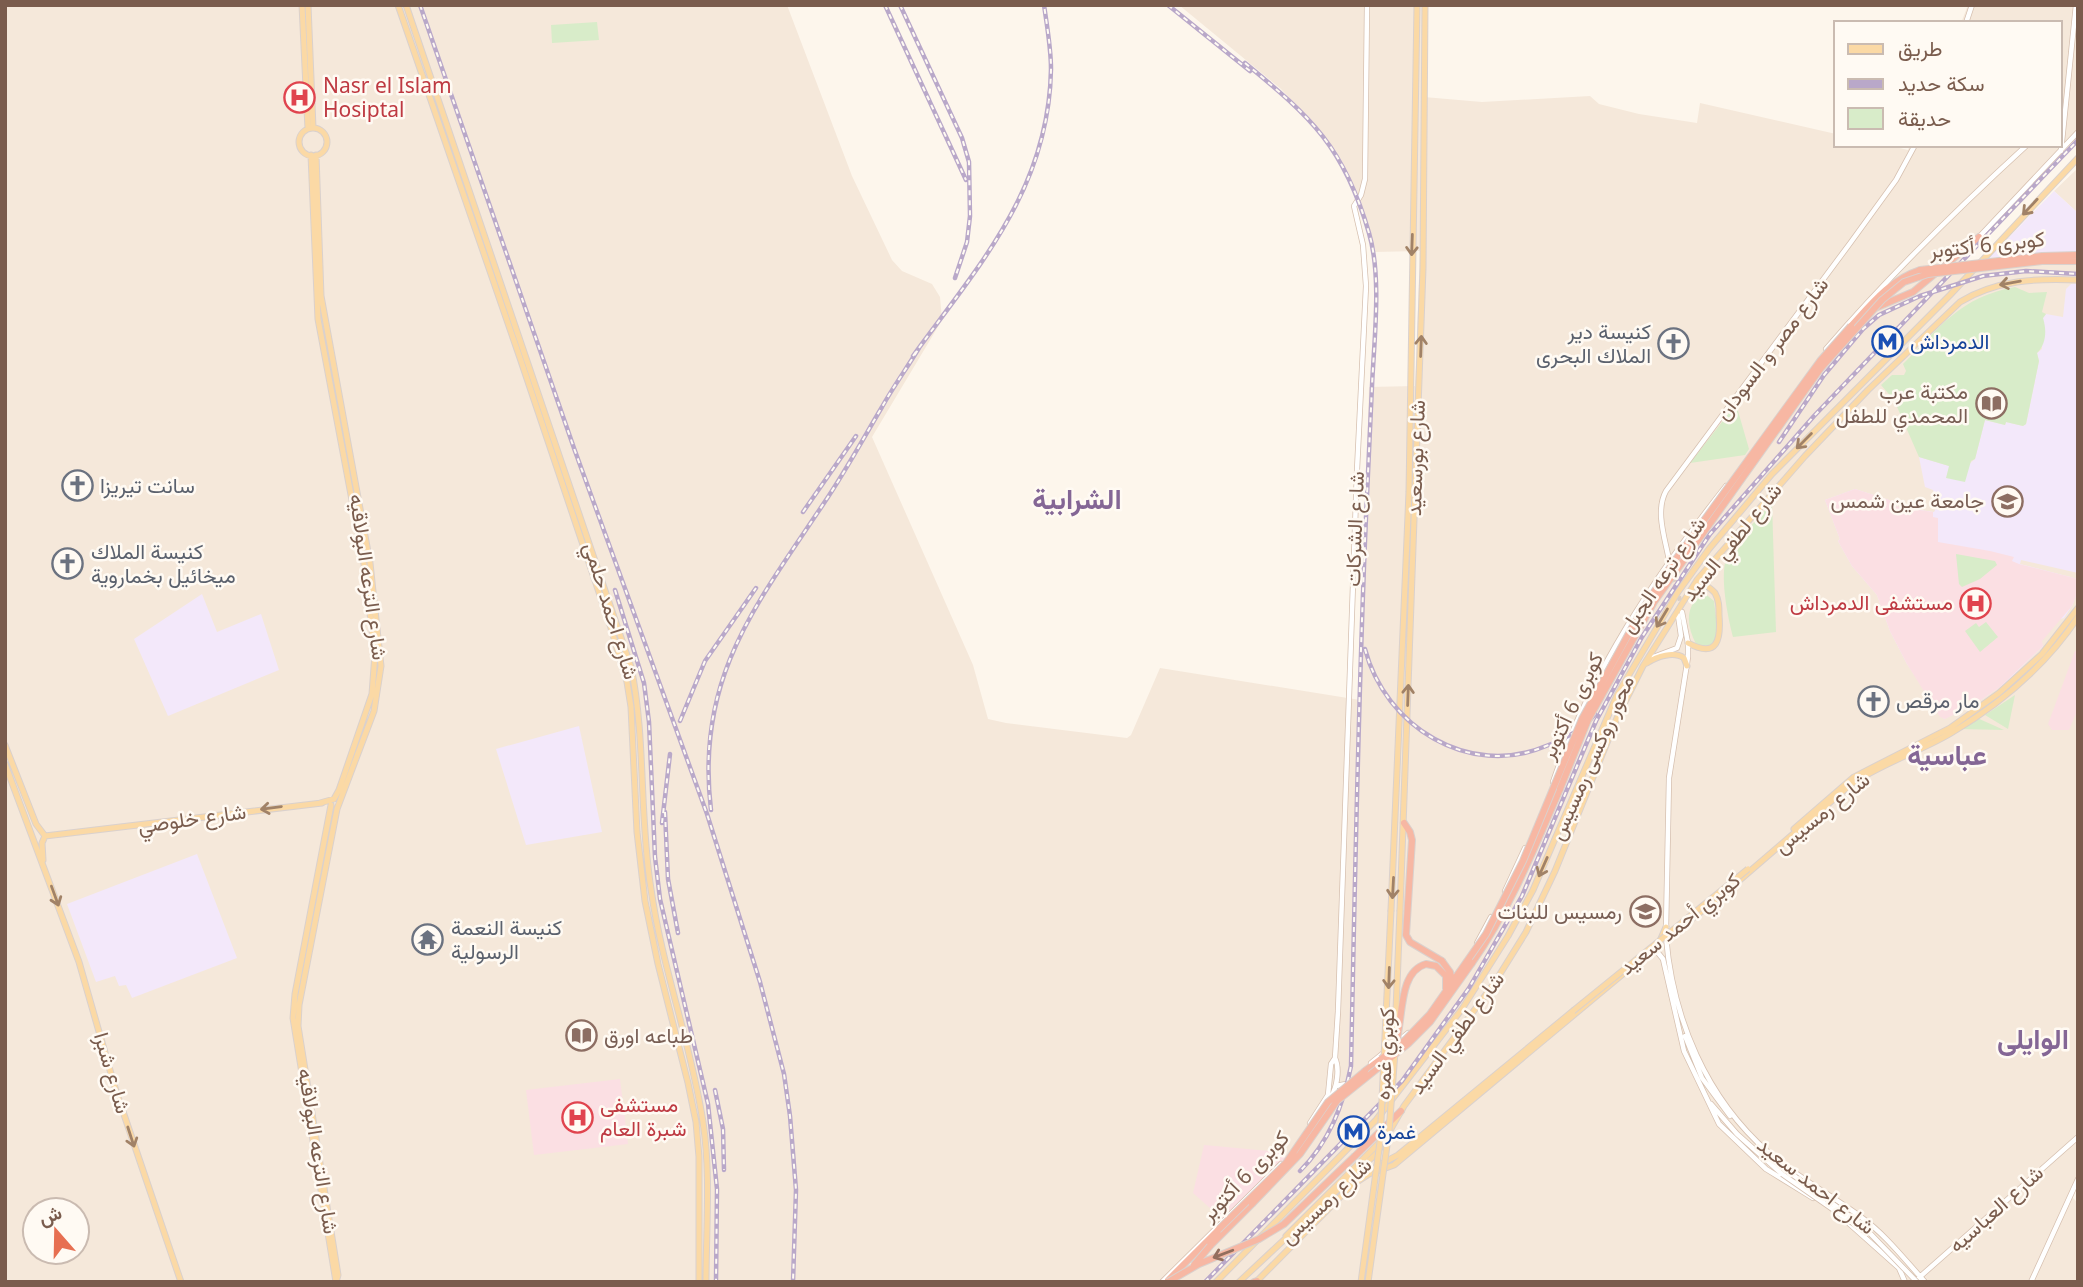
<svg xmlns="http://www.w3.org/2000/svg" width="2083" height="1287" font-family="'Noto Sans',Vazirmatn,sans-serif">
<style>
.residential{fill:#f5e8da;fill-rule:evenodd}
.education{fill:#f3e8fa}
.medical{fill:#fbdfe3}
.green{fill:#d8ecc9}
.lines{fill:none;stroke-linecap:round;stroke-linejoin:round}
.secondary-tunnel{stroke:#dcd0c4;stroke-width:4.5;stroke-dasharray:4.5 2;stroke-linecap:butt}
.secondary-casing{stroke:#d6c0b0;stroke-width:6}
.primary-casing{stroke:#dad1cd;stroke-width:7}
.highway-casing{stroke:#dad1cd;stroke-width:8}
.secondary{stroke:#fff;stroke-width:4.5}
.primary{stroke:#fbd9a5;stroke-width:5}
.highway{stroke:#f7b7a3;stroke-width:6}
.rail-casing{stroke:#b9a8c9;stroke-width:4.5}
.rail{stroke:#fffaf3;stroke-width:2;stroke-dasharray:5;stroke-linecap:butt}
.secondary-bridge-casing{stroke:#d6c0b0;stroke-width:6;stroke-linecap:butt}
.primary-bridge-casing{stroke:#dad1cd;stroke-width:7;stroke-linecap:butt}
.highway-bridge-casing{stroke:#dad1cd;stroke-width:8;stroke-linecap:butt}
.secondary-bridge{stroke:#fff;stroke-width:4.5}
.primary-bridge{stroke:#fbd9a5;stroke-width:5}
.highway-bridge{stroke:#f7b7a3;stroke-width:6}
.oneway{stroke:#a18267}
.oneway2{stroke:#936e5e}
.labels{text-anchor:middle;stroke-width:5;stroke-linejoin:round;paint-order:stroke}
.health-label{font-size:21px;fill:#be3a42;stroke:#fffaf3;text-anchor:start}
.street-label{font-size:21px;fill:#7a5c4d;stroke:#fffaf3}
.worship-label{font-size:21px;fill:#5b616d;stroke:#fffaf3;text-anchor:start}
.transit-label{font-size:21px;fill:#164399;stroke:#fffaf3;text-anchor:start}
.education-label{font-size:21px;fill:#785e54;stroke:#fffaf3;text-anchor:end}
.district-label{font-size:28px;font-weight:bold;fill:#846695;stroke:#fffaf3}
</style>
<rect width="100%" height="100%" fill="#fdf6ec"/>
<path class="residential" d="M 5,5 L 787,5 L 852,176 L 892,260 L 902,271 L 932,284 L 940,297 L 942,320 L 872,437 L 973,665 L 988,719 L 1006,723 L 1127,738 L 1131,735 L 1160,668 L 1360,700 L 1369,387 L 1415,386 L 1420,251 L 1374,252 L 1368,223 L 1355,188 L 1336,153 L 1320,131 L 1281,89 L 1179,5 L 1424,5 L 1424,97 L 1482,102 L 1590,96 L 1599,104 L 1639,114 L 1697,123 L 1700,103 L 1836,134 L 1836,145 L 1887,145 L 1908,150 L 1910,145 L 2060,145 L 2060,23 L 1961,23 L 1968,5 L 2078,5 L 2078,136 L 1959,261 L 1955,262 L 1955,266 L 2078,258 L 2078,1179 L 2072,1197 L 2078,1203 L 2078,1282 L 5,1282 ZM 35,1210 L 77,1210 L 77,1252 L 35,1252 Z
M 2078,168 L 2078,213 L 2054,191 Z"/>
<path class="education" d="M 2054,191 L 2078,213 L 2078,253 L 2048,252 L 1989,258 Z
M 2071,284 L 2078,284 L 2078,573 L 2021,560 L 2020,564 L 2078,579 L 2078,591 L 2072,606 L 2064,618 L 2057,620 L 2041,641 L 2043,646 L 2004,684 L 1981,700 L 1963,700 L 1964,706 L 1961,711 L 1944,719 L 1907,664 L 1890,631 L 1877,595 L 1852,566 L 1838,541 L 1840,539 L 1825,500 L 1855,489 L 1889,500 L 1893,502 L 1892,506 L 1934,512 L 1938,505 L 1933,490 L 1925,487 L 1919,457 L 1949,466 L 1953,478 L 1975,459 L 1985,420 L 2005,425 L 2006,422 L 2023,426 L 2026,424 L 2039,361 L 2037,353 L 2042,349 L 2043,318 L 2046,314 L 2063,317 L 2066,289 Z
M 202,594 L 217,632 L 261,614 L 279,670 L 168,716 L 134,639 Z
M 579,726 L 602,832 L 526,845 L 496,749 Z
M 197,854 L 237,958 L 132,998 L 126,985 L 119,986 L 115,976 L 96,982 L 67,904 Z"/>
<path class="medical" d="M 1855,489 L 1889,500 L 1893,502 L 1892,506 L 1933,512 L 1933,517 L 1938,518 L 1938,542 L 1990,551 L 2014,557 L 2012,561 L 2019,564 L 2078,579 L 2078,591 L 2072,606 L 2042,641 L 2043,646 L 2000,687 L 1981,700 L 1963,700 L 1964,706 L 1961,711 L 1945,719 L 1940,717 L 1907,664 L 1890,631 L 1877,595 L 1852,566 L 1838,541 L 1840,539 L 1825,500 Z
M 2075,651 L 2078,651 L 2078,709 L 2069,730 L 2052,730 L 2048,724 Z
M 620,1079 L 628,1144 L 534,1155 L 526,1090 Z
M 1204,1145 L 1280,1152 L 1290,1160 L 1227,1223 L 1193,1193 Z"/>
<path class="green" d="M 597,22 L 599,40 L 552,43 L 551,25 Z
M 2015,287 L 2029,293 L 2047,292 L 2042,312 L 2046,314 L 2043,318 C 2047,331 2046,344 2037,353 L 2039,361 L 2026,424 L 2023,426 L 2006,422 L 2005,425 L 1985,420 L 1975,459 L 1971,461 L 1965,482 L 1946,478 L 1949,466 L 1919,457 L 1894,400 L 1881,385 L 1892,375 L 1904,375 L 1906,371 L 1903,364 C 1940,327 1960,297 2015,287 Z
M 1736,404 L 1749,449 L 1745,455 L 1690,463 Z
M 1772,502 L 1776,632 L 1733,637 C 1728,618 1719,575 1727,556 C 1731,545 1763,514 1772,502 Z
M 1956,554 L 1995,561 L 1997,565 L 1980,579 L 1962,587 L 1959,584 Z
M 1703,592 L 1714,601 L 1718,634 L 1712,645 L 1701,646 L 1696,644 C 1686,625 1685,606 1703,592 Z
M 1986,622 L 1998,637 L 1980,652 L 1965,631 L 1976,623 L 1979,627 Z
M 2015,695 L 2008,729 L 1985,715 Z
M 1975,717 L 2004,730 L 1959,729 Z"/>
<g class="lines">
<path class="secondary-tunnel" d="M 1670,565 L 1681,604"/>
<defs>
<path id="secondary" d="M 1966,23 L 1972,5
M 2061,151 L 2076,5
M 1979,237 L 2078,132
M 1826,349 C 1889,276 1956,210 2027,145
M 1669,560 C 1665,538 1655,511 1666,491 L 1851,242 L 1896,180 L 1915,145
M 1648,659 L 1677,648 L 1681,636 L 1678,615
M 1553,782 C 1590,673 1655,576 1726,486
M 1505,891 L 1525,848
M 1666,928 L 1669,778 L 1688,657 L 1688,643 L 1682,612
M 1666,937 C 1673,1019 1706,1098 1769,1153 C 1797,1177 1831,1195 1861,1217 C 1885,1234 1905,1260 1925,1282
M 1477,943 L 1491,917
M 1654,948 L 1663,959 L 1684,1051 L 1719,1124 L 1766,1169 L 1813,1198
M 1685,1036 L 1702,1078 L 1730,1116
M 1371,1063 L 1408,1033
M 1336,1086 L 1346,1084
M 1331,1097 C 1337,1087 1340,1069 1335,1058
M 1711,1104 L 1737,1134 L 1782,1174
M 1310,1123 L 1328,1095 L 1331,1064 L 1335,1058 L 1338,1011 L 1357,470 L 1366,286 L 1363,245 L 1354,206 L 1361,195 L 1365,179 L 1367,5
M 1844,1219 L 1899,1268 L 1905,1282
M 1162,1282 L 1281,1164
M 1914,1282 L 2078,1137
M 2031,1282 L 2078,1179"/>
<path id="primary" d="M 302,5 L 308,129
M 308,5 L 313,128
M 398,5 L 520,358 L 611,628 L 627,682 L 631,707 L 637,832 L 645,901 L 658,964 L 688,1083 L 696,1122 L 699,1157 L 699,1282
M 406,5 L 631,667 C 646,739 639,816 651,889 C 662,968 691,1043 703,1122 C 711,1174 706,1229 706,1282
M299 142a14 14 0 1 1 28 0a14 14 0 1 1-28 0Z
M 311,155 L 318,319 L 364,564 L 375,654 L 372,694 L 339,790 L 334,799 L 320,803
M 316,155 L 321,296 L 370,563 L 381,666 L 374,711 L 337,809 L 299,1005 L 298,1026 L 338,1275 L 336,1282
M 1688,643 C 1718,659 1721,639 1719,615 C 1719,607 1719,600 1715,593 C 1710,587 1703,584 1697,580
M 1647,663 C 1657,656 1674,651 1684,658 L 1687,666
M 5,745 L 36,824 L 45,836
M 5,764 L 79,962 L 116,1091 L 181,1282
M 331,805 L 295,994 L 293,1018 L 336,1282
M 1794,829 L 1854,777 L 1950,728 L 1999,693 L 2042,654 L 2078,608
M 45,836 L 322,803
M 43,860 L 42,843 L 45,836
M 1391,910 L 1409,492 L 1417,5
M 1400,910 L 1423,268 L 1425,5
M 1666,939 L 1720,897 L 1850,785 C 1882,763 1919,752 1951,733 C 2000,704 2046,665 2078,617
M 1660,941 L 1666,927
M 1369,1174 L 1377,1166 L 1398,1155 L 1573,1011
M 1286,1236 L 1380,1142
M 1216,1282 L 1376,1120 L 1462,1009 L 1508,936 L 1533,890 L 1617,695 L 1678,592 L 1709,549 L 1772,474 L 1950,295 L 2078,158
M 1239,1282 L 1377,1153 L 1404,1106 L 1495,982 L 1526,932 L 1555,871 L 1617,718 L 1643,666 L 1697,580 L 1805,456 L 1868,390 L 1960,302 C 1996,280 2037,278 2078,280
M 1256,1282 L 1352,1185 L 1369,1174 L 1394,1165 L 1654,948"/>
<path id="highway" d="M 1875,308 L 1913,292 L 1979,237
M 1851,326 C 1872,303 1890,280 1920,270
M 1404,823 L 1410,832 L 1412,840 L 1406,935 L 1410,942 L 1442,961
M 1472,963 C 1510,909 1534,849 1560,789
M 1365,1071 L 1381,1059
M 1355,1156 L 1401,1111
M 1210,1246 L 1252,1204
M 1168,1280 L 1218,1230
M 1254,1282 L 1257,1281"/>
</defs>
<use href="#secondary" class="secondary-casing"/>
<use href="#primary" class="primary-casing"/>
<use href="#highway" class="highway-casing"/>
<use href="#secondary" class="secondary"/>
<use href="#primary" class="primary"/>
<use href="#highway" class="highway"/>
<defs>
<path id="rail" d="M 420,5 L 575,451 L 707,814 L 760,982 L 784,1074 L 790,1116 L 796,1190 L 793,1282
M 885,5 L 966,180
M 900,5 L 962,138 L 969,162 L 970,216 L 967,242 L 955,278
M 1168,5 L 1250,71
M 1245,63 C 1312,118 1344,147 1369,233 C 1382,277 1374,340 1372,386 C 1370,430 1368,474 1366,517 C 1358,700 1355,883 1351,1066 C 1343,1106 1329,1142 1300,1171
M 913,356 C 979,265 1049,189 1051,69 C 1051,48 1047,26 1044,5
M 1779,442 L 1824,375 L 1863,329 L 1879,315 L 1920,296 L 1983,276 L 2026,271 L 2078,274
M 803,512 L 856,436
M 615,590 L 644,683 L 649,722 L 655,857 L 660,899 L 708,1104 L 717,1189 L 716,1282
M 1365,649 C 1385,726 1469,779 1546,746 C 1565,739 1583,730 1595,714
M 680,721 L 705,661 L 756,588
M 711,810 C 695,678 756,605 824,503 C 845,472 863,439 882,407 C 893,387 907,368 919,348
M 665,812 L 668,879 L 678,933
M 662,823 L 670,754
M 715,1090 L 723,1129 L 724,1170
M 1205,1282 L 1402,1081 L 1469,988 L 1522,896 L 1596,721 L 1642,637 L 1710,534 L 1814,416 L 2078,140"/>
</defs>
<use href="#rail" class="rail-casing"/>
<use href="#rail" class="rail"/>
<defs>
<path id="secondary-bridge" d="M 1786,1170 L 1862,1225 L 1917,1282
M 1782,1174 L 1867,1233"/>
<path id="primary-bridge" d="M 1573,1011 L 1748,869
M 1395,1035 L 1400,910
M 1361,1282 L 1380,1142 L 1391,910
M 1368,1282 L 1389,1131 L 1395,1052"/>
<path id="highway-bridge" d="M 1920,270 L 2042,256 L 2078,255
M 1560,789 L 1588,720 L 1654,602 L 1821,368 L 1882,300 L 1904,282 L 1928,274 L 2042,261 L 2078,261
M 1442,961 L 1450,972 L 1453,985
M 1395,1046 C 1404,1021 1397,972 1426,964 L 1436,966 L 1446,976 L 1446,989
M 1381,1059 L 1405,1040 L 1430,1014 L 1486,934 L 1523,861 L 1582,719 L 1639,615 L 1673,563 L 1820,361 L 1851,326
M 1252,1204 L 1300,1154 L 1337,1101 L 1408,1044 L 1430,1022 L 1472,963
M 1218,1230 L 1286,1163 L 1328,1102 L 1365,1071
M 1194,1265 L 1210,1246
M 1168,1282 L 1199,1264 L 1259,1239 L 1284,1224 L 1355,1156"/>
</defs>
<use href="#secondary-bridge" class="secondary-bridge-casing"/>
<use href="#primary-bridge" class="primary-bridge-casing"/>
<use href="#highway-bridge" class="highway-bridge-casing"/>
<use href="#secondary-bridge" class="secondary-bridge"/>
<use href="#primary-bridge" class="primary-bridge"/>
<use href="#highway-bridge" class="highway-bridge"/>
</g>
<defs><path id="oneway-shaft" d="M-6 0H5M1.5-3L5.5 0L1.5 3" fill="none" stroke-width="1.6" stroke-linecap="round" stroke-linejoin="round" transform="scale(1.75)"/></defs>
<g class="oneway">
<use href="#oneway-shaft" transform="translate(2030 207) rotate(133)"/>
<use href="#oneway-shaft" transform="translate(1412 245) rotate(92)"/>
<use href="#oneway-shaft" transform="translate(2010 283) rotate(170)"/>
<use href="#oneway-shaft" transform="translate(1421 346) rotate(-88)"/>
<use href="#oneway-shaft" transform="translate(1804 441) rotate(135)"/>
<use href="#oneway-shaft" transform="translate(1662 618) rotate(121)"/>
<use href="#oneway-shaft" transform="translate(1408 695) rotate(-88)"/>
<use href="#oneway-shaft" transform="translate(271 808) rotate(172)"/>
<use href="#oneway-shaft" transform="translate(1543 867) rotate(114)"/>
<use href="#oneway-shaft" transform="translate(1393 888) rotate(93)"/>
<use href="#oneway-shaft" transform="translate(55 896) rotate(70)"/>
<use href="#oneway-shaft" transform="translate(1389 978) rotate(92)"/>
<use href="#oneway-shaft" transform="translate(131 1137) rotate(72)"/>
</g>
<use class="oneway2" href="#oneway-shaft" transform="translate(1223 1254) rotate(159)"/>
<defs>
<symbol id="hospital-ring" viewBox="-11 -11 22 22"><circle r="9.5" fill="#fffaf3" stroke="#e0444e" stroke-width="1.5"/><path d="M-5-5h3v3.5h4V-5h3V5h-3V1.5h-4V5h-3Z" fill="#e0444e"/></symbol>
<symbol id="metro-ring" viewBox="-11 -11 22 22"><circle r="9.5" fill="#fffaf3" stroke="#1a4fb4" stroke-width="1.5"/><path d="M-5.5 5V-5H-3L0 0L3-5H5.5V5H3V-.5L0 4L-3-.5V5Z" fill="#1a4fb4"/></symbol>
<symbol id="church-ring" viewBox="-11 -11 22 22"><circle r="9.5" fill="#fffaf3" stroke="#6b7280" stroke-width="1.5"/><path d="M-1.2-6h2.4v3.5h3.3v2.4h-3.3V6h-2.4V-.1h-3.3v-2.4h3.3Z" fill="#6b7280"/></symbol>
<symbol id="library-ring" viewBox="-11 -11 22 22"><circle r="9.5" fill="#fffaf3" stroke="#8d6e63" stroke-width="1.5"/><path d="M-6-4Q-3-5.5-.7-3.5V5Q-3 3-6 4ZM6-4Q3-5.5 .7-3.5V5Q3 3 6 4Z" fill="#8d6e63"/></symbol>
<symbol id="university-ring" viewBox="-11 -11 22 22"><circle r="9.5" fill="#fffaf3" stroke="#8d6e63" stroke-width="1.5"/><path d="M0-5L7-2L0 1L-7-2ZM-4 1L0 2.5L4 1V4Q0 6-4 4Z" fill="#8d6e63"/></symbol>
<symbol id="school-ring" viewBox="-11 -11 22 22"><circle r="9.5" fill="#fffaf3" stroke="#8d6e63" stroke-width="1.5"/><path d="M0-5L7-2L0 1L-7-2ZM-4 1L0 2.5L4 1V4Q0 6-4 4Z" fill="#8d6e63"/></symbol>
<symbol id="temple-ring" viewBox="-11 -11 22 22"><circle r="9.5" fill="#fffaf3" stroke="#6b7280" stroke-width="1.5"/><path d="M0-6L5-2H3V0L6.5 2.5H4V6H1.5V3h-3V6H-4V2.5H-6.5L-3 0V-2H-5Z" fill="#6b7280"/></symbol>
</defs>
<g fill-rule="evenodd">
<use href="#hospital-ring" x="282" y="80" width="35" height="35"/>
<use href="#metro-ring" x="1870" y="324" width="35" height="35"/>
<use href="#church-ring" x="1656" y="326" width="35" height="35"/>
<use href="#library-ring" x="1974" y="386" width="35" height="35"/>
<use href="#church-ring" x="60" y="468" width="35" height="35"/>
<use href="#university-ring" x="1990" y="484" width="35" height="35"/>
<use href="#church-ring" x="50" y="546" width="35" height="35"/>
<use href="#hospital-ring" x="1958" y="586" width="35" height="35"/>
<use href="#church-ring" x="1856" y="684" width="35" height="35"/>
<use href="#school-ring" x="1628" y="894" width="35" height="35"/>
<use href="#temple-ring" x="410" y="922" width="35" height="35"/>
<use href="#library-ring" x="564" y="1018" width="35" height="35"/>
<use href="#hospital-ring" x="560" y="1100" width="35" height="35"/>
<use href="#metro-ring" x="1336" y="1114" width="35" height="35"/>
</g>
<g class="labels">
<g class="health-label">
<text x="323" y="93">Nasr el Islam<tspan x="323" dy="24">Hosiptal</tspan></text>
<text x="1953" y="610" text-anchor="end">مستشفى الدمرداش</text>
<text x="600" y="1112">مستشفى<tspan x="600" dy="24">شبرة العام</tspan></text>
</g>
<g class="street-label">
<text transform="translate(1987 245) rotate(-6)" y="7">كوبرى 6 أكتوبر</text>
<text transform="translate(1772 349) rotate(-53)" y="7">شارع مصر و السودان</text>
<text transform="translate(1416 458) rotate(-88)" y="7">شارع بورسعيد</text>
<text transform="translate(1355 529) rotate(-88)" y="7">شارع الشركات</text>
<text transform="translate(1732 542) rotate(-51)" y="7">شارع لطفي السيد</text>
<text transform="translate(1663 575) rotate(-56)" y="7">شارع ترعه الجبل</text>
<text transform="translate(368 577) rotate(82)" y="7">شارع الترعه البولاقيه</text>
<text transform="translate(611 611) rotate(73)" y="7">شارع احمد حلمي</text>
<text transform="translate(1572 706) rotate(-64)" y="7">كوبرى 6 أكتوبر</text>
<text transform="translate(1592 758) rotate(-66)" y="7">محور روكسى رمسيس</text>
<text transform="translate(1822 813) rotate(-39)" y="7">شارع رمسيس</text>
<text transform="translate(192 819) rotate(-8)" y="7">شارع خلوصي</text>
<text transform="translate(1680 924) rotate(-39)" y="7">كوبري أحمد سعيد</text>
<text transform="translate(1457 1033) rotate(-54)" y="7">شارع لطفي السيد</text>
<text transform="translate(1385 1054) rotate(-87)" y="7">كوبري غمره</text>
<text transform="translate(112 1073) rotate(74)" y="7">شارع شبرا</text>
<text transform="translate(318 1151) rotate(81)" y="7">شارع الترعه البولاقيه</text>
<text transform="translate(1245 1176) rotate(-46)" y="7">كوبرى 6 أكتوبر</text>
<text transform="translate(1816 1186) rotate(38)" y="7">شارع احمد سعيد</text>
<text transform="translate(1326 1201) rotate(-43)" y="7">شارع رمسيس</text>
<text transform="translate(1996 1209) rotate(-42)" y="7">شارع العباسيه</text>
</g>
<g class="worship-label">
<text x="1651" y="339" text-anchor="end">كنيسة دير<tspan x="1651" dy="24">الملاك البحرى</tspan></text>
<text x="100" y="493">سانت تيريزا</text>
<text x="91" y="559">كنيسة الملاك<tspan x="91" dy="24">ميخائيل بخماروية</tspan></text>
<text x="1896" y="708">مار مرقص</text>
<text x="451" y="935">كنيسة النعمة<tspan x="451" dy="24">الرسولية</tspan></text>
</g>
<g class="transit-label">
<text x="1910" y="349">الدمرداش</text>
<text x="1377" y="1139">غمرة</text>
</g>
<g class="education-label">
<text x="1968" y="399">مكتبة عرب<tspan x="1968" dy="24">المحمدي للطفل</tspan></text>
<text x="1984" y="508">جامعة عين شمس</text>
<text x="1622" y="919">رمسيس للبنات</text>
<text x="604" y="1043" text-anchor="start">طباعه اورق</text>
</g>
<g class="district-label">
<text x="1077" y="509">الشرابية</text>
<text x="1947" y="765">عباسية</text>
<text x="2033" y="1049">الوايلى</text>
</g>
</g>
<rect width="2083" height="1287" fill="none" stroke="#7a5c4d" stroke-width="14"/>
<rect x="1834" y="21" width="228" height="126" fill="#fffaf3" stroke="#cabbb1" stroke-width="2"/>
<rect x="1848" y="44" width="35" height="10" fill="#fbd9a5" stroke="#cabbb1" stroke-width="2"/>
<text x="1898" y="56" font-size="21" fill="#7a5c4d">طريق</text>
<rect x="1848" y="79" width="35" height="10" fill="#b9a8c9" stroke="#cabbb1" stroke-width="2"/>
<text x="1898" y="91" font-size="21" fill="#7a5c4d">سكة حديد</text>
<rect x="1848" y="108" width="35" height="21" fill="#d8ecc9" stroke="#cabbb1" stroke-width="2"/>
<text x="1898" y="126" font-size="21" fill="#7a5c4d">حديقة</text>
<g transform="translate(56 1231) rotate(340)"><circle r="33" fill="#fffaf3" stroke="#cabbb1" stroke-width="2"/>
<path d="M0-5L12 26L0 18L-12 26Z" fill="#e76f51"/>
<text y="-10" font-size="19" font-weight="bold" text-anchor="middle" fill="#7a5c4d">ش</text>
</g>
</svg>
